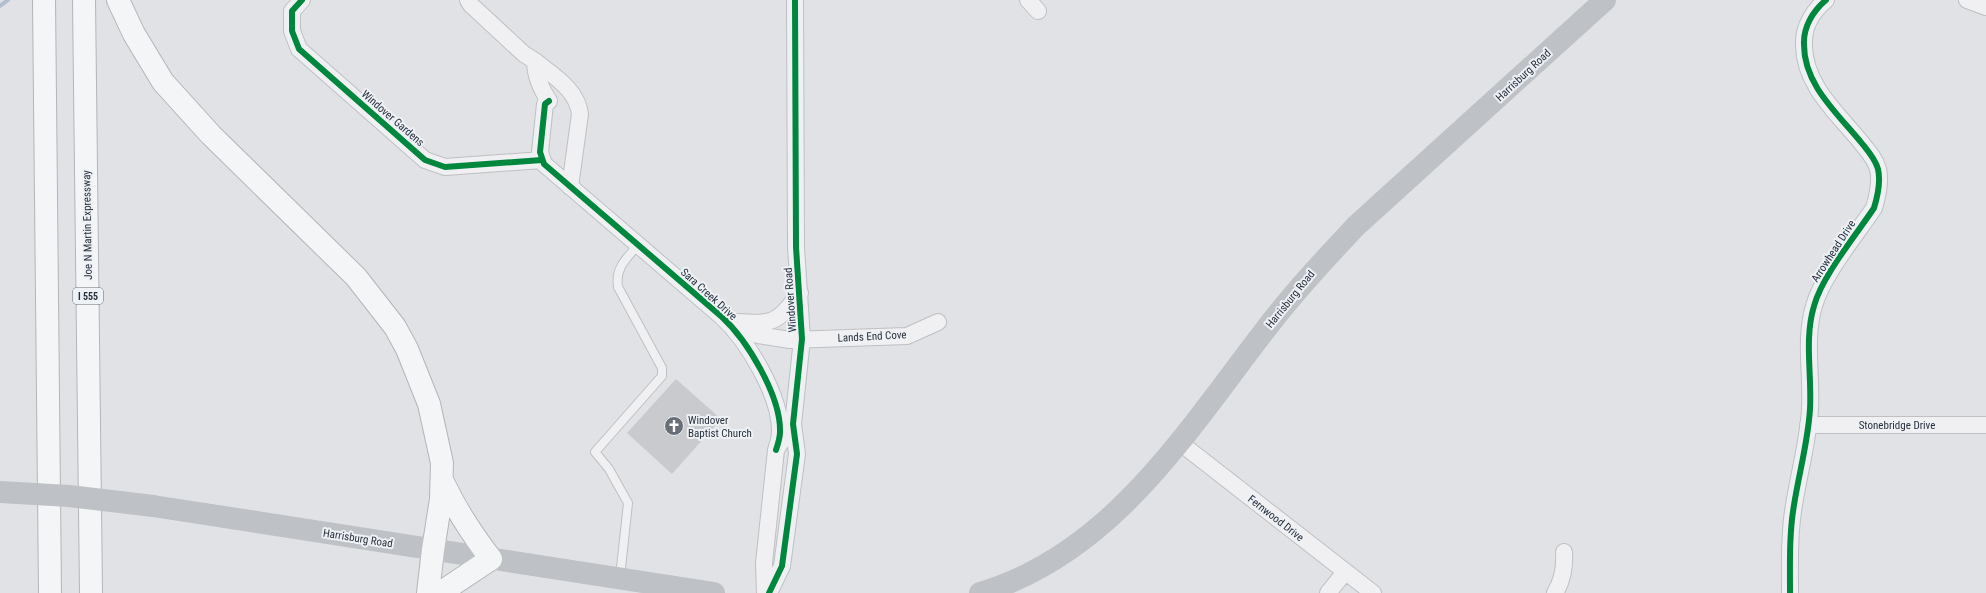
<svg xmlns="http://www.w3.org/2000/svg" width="1986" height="593" font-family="'Roboto Condensed',sans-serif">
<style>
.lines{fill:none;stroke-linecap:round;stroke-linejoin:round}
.stream{stroke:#b0becf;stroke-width:4}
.building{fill:#c9cacd}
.lane-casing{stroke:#bec0c3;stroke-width:10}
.street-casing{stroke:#bec0c3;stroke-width:18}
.highway-casing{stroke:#b3b5ba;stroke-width:24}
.lane{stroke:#f0f0f2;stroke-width:8}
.street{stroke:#f0f0f2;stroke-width:16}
.secondary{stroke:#bec1c5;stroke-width:22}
.highway{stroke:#f4f5f6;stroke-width:22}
.secondary-bridge{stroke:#bec1c5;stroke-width:22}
.cycleway-casing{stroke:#eef1f5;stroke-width:8}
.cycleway{stroke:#00873e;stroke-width:6}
.labels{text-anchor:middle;stroke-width:4;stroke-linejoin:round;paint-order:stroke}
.shield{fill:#eef1f5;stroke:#636a74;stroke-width:1}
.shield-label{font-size:10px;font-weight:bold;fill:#28303d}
.street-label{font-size:11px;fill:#28303d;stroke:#eef1f5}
.poi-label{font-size:11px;fill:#28303d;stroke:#eef1f5;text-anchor:start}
</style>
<rect width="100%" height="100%" fill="#e0e2e5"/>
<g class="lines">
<path class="stream" d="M 0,6 L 8,0"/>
</g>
<path class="building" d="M 676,379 L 721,419 L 672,474 L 627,433 Z"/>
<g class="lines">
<defs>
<path id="lane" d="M 620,577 L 628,503 L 609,469 L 595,452 L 662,376 L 662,368 L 618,287 C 615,268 626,259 638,245"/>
<path id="street" d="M 302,0 L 292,11 L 292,31 L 299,49 L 425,160 L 445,167 L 542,160
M 468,0 L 471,5 L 524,54 L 535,61 C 535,75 541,89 549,101
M 1028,0 L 1038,11
M 1967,0 L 1986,7
M 535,61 C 553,76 577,89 580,114 L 570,187
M 549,101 L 545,104 L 540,152 L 544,164 L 722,317 C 747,340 781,396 780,432 C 780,438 778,444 776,450
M 736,322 C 774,324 776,324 800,293
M 729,323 L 758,335 L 790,340 L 907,336 L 938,322
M 1808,425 L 1986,425
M 1179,442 L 1373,593
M 765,593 L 764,563 L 776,450 L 781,442
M 769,593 L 782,566 L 797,454 L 793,424 L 802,339 L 796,247 L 795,0
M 1328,593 L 1345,572
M 1555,593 C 1563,580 1565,567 1564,552
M 1790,593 C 1790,564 1789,534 1794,505 C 1799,473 1808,442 1810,409 C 1812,375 1804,339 1814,306 C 1822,276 1856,235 1874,208 C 1878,195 1881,182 1878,169 C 1875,158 1867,150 1860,141 C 1836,112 1804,84 1804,45 C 1803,27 1813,11 1826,0"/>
<path id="highway" d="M 44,0 L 50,593
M 84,0 L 91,593
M 118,0 L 134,34 L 163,82 L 211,135 L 356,277 L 395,327 L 407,349 L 429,404 L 442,463 L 441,499 L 433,550 L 428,593
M 440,593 L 491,559 C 472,534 456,510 443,482"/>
</defs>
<use href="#lane" class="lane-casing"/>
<use href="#street" class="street-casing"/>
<use href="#highway" class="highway-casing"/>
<use href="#lane" class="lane"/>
<use href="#street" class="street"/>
<path class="secondary" d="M 153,506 L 714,593
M 980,593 C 1113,554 1188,429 1269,325 C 1296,290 1326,258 1356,226 L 1605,0"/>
<use href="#highway" class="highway"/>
<path class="secondary-bridge" d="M 0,492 L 69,496 L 153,506"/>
<defs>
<path id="cycleway" d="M 302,0 L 292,11 L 292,31 L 299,49 L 425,160 L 445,167 L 542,160
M 549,101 L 545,104 L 540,152 L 544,164 L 722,317 C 747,340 781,396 780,432 C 780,438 778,444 776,450
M 769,593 L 782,566 L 797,454 L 793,424 L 802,339 L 796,247 L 795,0
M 1790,593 C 1790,564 1789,534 1794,505 C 1799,473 1808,442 1810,409 C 1812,375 1804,339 1814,306 C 1822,276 1856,235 1874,208 C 1878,195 1881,182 1878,169 C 1875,158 1867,150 1860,141 C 1836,112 1804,84 1804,45 C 1803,27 1813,11 1826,0"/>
</defs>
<use href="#cycleway" class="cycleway-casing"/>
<use href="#cycleway" class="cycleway"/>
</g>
<defs>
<symbol id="church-disc" viewBox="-11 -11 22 22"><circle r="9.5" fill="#686e78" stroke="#eef1f5"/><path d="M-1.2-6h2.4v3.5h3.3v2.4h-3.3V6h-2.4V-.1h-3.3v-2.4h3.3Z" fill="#fff"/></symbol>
</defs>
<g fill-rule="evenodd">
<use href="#church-disc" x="663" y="415" width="22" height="22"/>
</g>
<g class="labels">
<rect class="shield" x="73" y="288" width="30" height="16" rx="3"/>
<g class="shield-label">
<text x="88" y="300">I 555</text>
</g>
<g class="street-label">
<text transform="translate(1523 75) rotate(-43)" y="4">Harrisburg Road</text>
<text transform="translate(393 118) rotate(41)" y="4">Windover Gardens</text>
<text transform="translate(87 225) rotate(-91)" y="4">Joe N Martin Expressway</text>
<text transform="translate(1833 251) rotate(-57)" y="4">Arrowhead Drive</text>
<text transform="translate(709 294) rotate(42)" y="4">Sara Creek Drive</text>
<text transform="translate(1290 299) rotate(-51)" y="4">Harrisburg Road</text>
<text transform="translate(790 300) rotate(-94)" y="4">Windover Road</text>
<text transform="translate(872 336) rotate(-3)" y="4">Lands End Cove</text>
<text x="1897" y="429">Stonebridge Drive</text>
<text transform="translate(1276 518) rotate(38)" y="4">Fernwood Drive</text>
<text transform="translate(358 538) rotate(9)" y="4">Harrisburg Road</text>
</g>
<g class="poi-label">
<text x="688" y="424">Windover<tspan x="688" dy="13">Baptist Church</tspan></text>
</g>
</g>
</svg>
